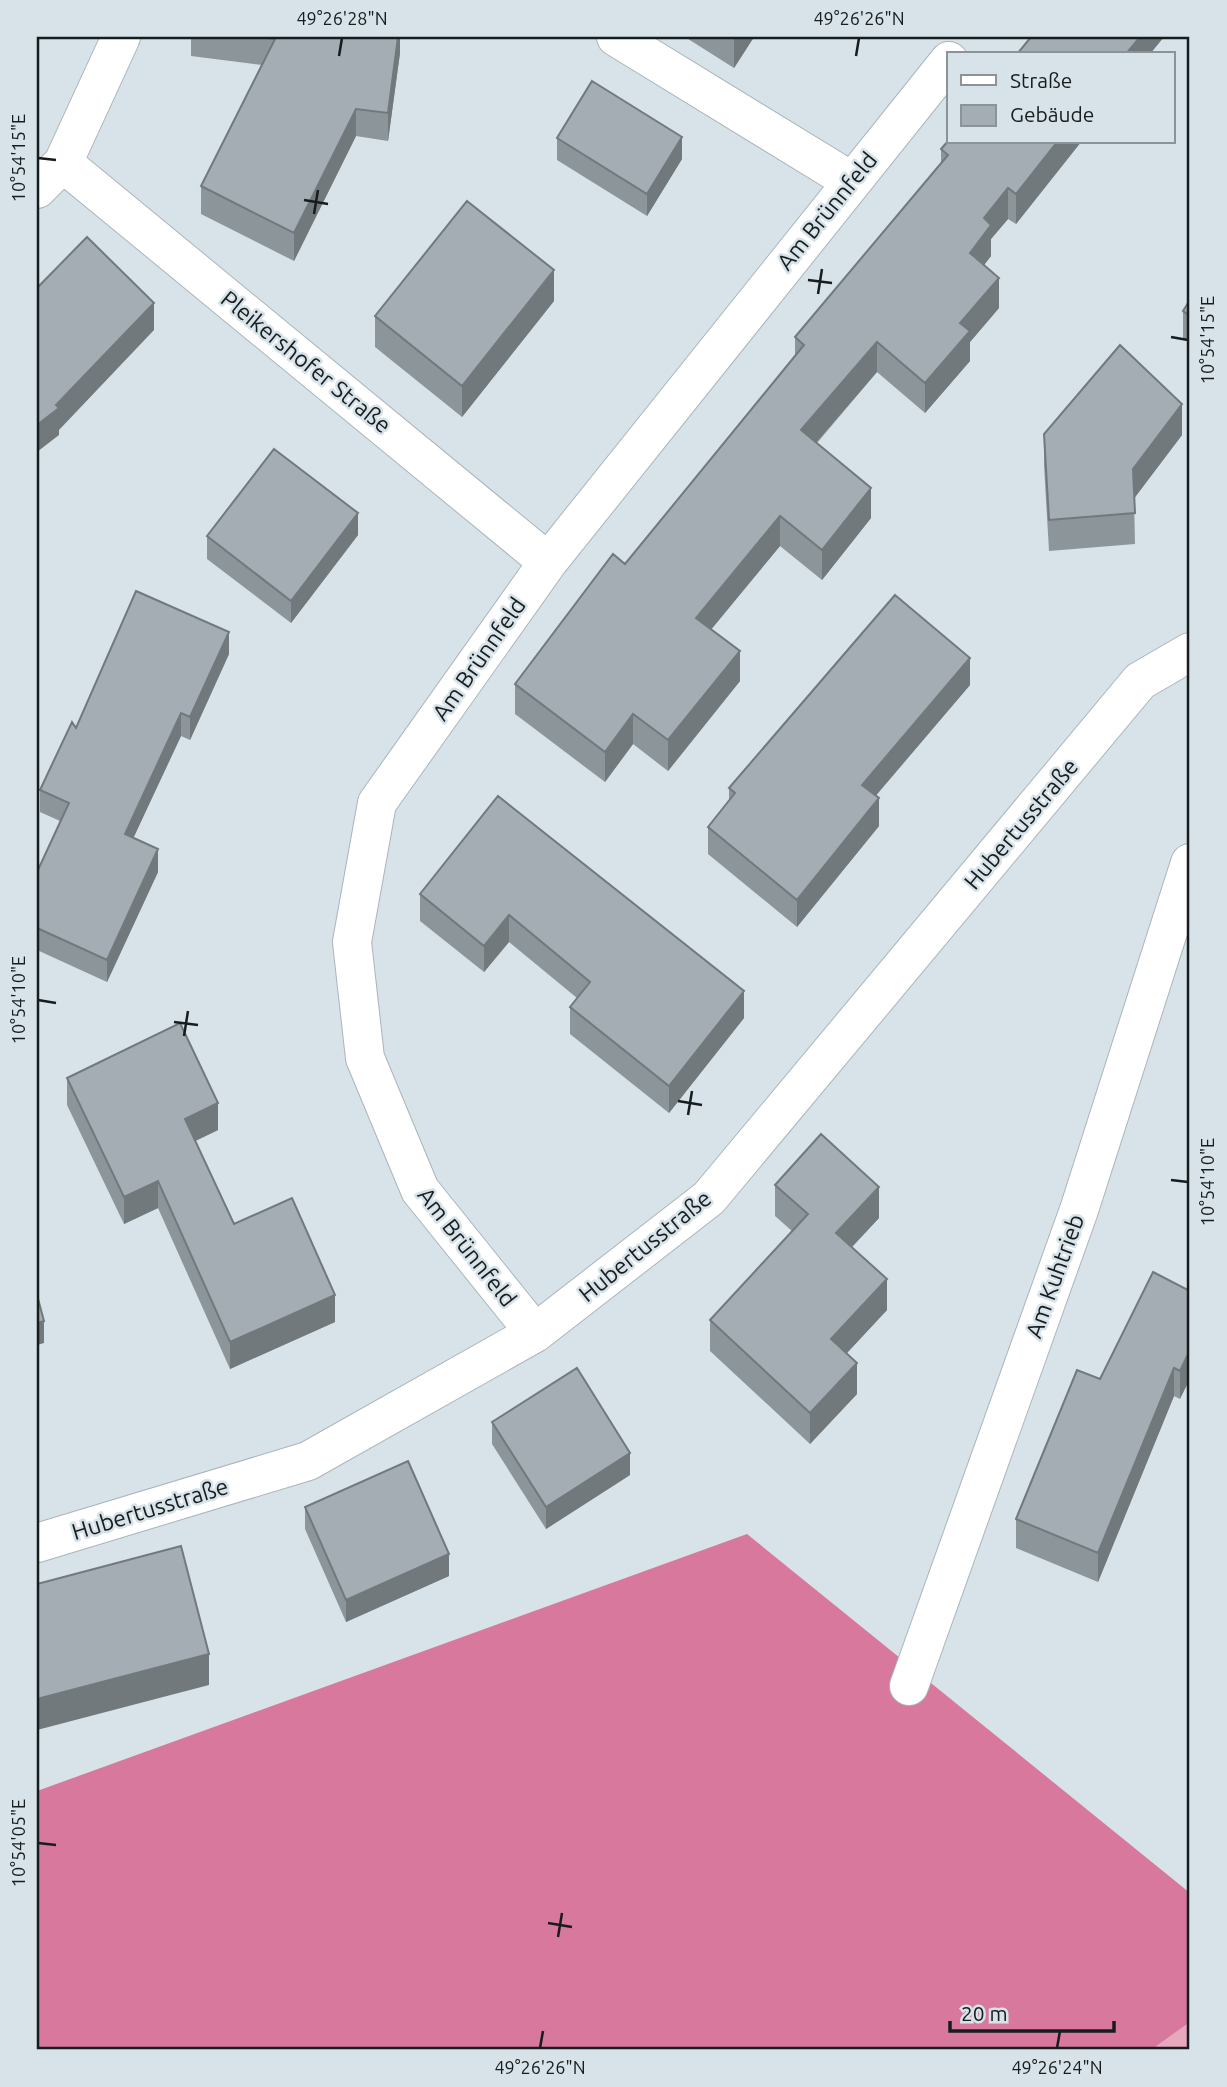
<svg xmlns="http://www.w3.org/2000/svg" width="1227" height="2087" font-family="Ubuntu,sans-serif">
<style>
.green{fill:#e9a7be}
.forest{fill:#d7789c}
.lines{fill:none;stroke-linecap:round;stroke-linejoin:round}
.minor-casing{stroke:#abb5bb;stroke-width:40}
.minor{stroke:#fff;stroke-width:38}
.wall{fill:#8c959a}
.shaded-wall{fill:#72797d}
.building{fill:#a3adb3;stroke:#72797d;stroke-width:2}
.ticks{fill:none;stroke:#171c1e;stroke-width:2.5}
.labels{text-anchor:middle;stroke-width:5;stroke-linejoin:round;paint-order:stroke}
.street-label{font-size:23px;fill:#171c1e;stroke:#d7e3e9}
.neatline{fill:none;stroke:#171c1e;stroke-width:2.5}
.ticks-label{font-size:18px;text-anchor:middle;fill:#171c1e}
</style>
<rect width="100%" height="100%" fill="#d7e3e9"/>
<path class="green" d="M 1190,2022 L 1190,2050 L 1151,2050 Z"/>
<path class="forest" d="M 747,1534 L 1190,1893 L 1190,2022 L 1151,2050 L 37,2050 L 37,1791 Z"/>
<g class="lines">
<defs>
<path id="minor" d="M 616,37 L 851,181
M 63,163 L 548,562
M 37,189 L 63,163 L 121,37
M 535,1333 L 420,1190 L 365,1058 L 352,942 L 377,803 L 548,562 L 949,61
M 37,1543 L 308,1461 L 535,1333 L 709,1198 L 1140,681 L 1190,652
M 909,1686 L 1079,1210 L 1190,863"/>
</defs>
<use href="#minor" class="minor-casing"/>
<use href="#minor" class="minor"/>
</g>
<path class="wall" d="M 191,37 L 400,37 L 400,53 L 388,141 L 356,136 L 294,261 L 201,214 L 201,186 L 262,65 L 191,56 Z
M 685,37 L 754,37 L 734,68 Z
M 557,138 L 682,159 L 647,216 L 557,160 Z
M 1081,142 L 1016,224 L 1008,219 L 991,239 L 991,256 L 984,265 L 999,308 L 970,342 L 970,361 L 925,413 L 877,372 L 817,443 L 871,518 L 822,580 L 780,546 L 711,629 L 740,681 L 668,771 L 633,744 L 605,782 L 515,714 L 515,684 L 625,564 L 795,356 L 795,337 L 941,163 L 941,149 Z
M 1190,300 L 1190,343 L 1183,338 L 1183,311 Z
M 554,301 L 462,417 L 375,347 L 375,316 Z
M 1044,434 L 1182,435 L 1134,498 L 1135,544 L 1049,551 L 1044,465 Z
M 358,535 L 291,623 L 207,559 L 207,536 Z
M 229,654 L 190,740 L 181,736 L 133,838 L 158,872 L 107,982 L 37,950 L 37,872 L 60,821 L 40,812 L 40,790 L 76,728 Z
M 970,685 L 875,796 L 879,826 L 797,927 L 708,854 L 708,827 L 729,800 L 729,788 Z
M 498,796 L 744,1018 L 669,1113 L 570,1034 L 570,1007 L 577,998 L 509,942 L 484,972 L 420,921 L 420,894 Z
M 67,1078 L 218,1130 L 195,1141 L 234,1224 L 335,1322 L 230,1369 L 158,1208 L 124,1224 L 67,1105 Z
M 775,1185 L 879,1218 L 852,1247 L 887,1310 L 847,1353 L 857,1394 L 810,1444 L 710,1351 L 710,1320 L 792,1231 L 775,1216 Z
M 1190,1291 L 1180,1399 L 1174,1396 L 1098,1582 L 1016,1548 L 1016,1519 L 1100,1379 Z
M 492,1422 L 630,1475 L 546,1529 L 492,1444 Z
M 305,1507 L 449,1576 L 346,1622 L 305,1529 Z"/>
<path class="shaded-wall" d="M 398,37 L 400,37 L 400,53 L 388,141 L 388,113 Z
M 734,37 L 754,37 L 734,68 Z
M 1140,37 L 1164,37 L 1150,54 L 1126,54 Z
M 356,109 L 356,136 L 294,261 L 294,233 Z
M 682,137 L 682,159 L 647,216 L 647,194 Z
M 1057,142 L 1081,142 L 1016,224 L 1016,194 Z
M 1008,188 L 1008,219 L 991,239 L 991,256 L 970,283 L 970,253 L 984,218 Z
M 554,270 L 554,301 L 462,417 L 462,386 Z
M 999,278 L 999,308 L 970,342 L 970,361 L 925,413 L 925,383 L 960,323 Z
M 154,303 L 154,330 L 59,430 L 59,435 L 37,452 L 37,425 Z
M 877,342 L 877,372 L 801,460 L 801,430 Z
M 1182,404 L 1182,435 L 1133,500 L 1133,469 Z
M 871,488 L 871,518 L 822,580 L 822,550 Z
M 358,513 L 358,535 L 291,623 L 291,601 Z
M 780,516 L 780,546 L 696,648 L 696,618 Z
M 229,632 L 229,654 L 190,740 L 190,717 Z
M 740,651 L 740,681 L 668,771 L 668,740 Z
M 970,658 L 970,685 L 862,812 L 862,785 Z
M 181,713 L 181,736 L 125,856 L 125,834 Z
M 633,714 L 633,744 L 605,782 L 605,752 Z
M 879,798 L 879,826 L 797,927 L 797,900 Z
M 158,849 L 158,872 L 107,982 L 107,960 Z
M 509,915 L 509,942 L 484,972 L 484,946 Z
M 744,991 L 744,1018 L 669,1113 L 669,1086 Z
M 218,1103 L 218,1130 L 185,1146 L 185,1119 Z
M 158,1181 L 158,1208 L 124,1224 L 124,1197 Z
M 879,1187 L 879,1218 L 836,1264 L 836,1233 Z
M 887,1279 L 887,1310 L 831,1370 L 831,1339 Z
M 335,1295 L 335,1322 L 230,1369 L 230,1342 Z
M 44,1321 L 44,1343 L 37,1345 L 37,1323 Z
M 1190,1350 L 1190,1379 L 1180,1399 L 1180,1371 Z
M 857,1363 L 857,1394 L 810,1444 L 810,1413 Z
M 1174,1368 L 1174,1396 L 1098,1582 L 1098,1553 Z
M 630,1453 L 630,1475 L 546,1529 L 546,1507 Z
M 449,1554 L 449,1576 L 346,1622 L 346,1600 Z
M 209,1654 L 209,1685 L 37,1730 L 37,1699 Z"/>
<path class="building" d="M 258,37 L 398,37 L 388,113 L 356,109 L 294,233 L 201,186 L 275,39 Z
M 1031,37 L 1140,37 L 1126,54 L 1017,54 Z
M 592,81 L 682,137 L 647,194 L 557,138 Z
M 949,140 L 949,142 L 1057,142 L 1016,194 L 1008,188 L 984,218 L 991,225 L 970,253 L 999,278 L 960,323 L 970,331 L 925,383 L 877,342 L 801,430 L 871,488 L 822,550 L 780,516 L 696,618 L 740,651 L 668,740 L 633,714 L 605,752 L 515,684 L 613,554 L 625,564 L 804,345 L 795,337 L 948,155 L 941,149 Z
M 467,201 L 554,270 L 462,386 L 375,316 Z
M 87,237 L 154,303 L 56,405 L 59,408 L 37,425 L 37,288 Z
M 1190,300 L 1190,316 L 1183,311 Z
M 1120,345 L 1182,404 L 1133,469 L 1135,513 L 1049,520 L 1044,434 Z
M 274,449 L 358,513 L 291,601 L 207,536 Z
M 136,591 L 229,632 L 190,717 L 181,713 L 125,834 L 158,849 L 107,960 L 37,928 L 37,872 L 69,803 L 40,790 L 72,722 L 76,728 Z
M 895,595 L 970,658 L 862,785 L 879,798 L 797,900 L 708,827 L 735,793 L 729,788 Z
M 498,796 L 744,991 L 669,1086 L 570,1007 L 590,982 L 509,915 L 484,946 L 420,894 Z
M 180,1023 L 218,1103 L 185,1119 L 234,1224 L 292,1198 L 335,1295 L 230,1342 L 158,1181 L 124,1197 L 67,1078 Z
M 821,1134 L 879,1187 L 836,1233 L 887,1279 L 831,1339 L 857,1363 L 810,1413 L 710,1320 L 808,1214 L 775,1185 Z
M 1153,1272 L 1190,1291 L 1190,1350 L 1180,1371 L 1174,1368 L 1098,1553 L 1016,1519 L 1077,1370 L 1100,1379 Z
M 37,1295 L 44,1321 L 37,1323 Z
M 577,1368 L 630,1453 L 546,1507 L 492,1422 Z
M 408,1461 L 449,1554 L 346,1600 L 305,1507 Z
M 181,1546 L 209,1654 L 37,1699 L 37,1584 Z"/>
<path class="ticks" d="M 339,56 L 342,38M 856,56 L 859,38M 38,158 L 56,160M 304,200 L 328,204M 314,214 L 318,190M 808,280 L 832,283M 818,294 L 822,269M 1171,337 L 1188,340M 38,1000 L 56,1003M 174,1022 L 198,1025M 184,1036 L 188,1011M 678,1101 L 702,1105M 688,1115 L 692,1091M 1171,1180 L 1188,1182M 38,1843 L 56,1845M 548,1923 L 572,1927M 558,1937 L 562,1913M 540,2048 L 543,2031M 1057,2048 L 1060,2031"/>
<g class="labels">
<g class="street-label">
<text transform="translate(827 211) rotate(-51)" y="8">Am Brünnfeld</text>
<text transform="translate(306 362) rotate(39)" y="8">Pleikershofer Straße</text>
<text transform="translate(479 659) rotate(-55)" y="8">Am Brünnfeld</text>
<text transform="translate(1021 824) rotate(-50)" y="8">Hubertusstraße</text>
<text transform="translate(645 1246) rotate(-39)" y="8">Hubertusstraße</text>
<text transform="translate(467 1247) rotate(52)" y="8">Am Brünnfeld</text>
<text transform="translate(1055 1276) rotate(-70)" y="8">Am Kuhtrieb</text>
<text transform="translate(150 1509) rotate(-17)" y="8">Hubertusstraße</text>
</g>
</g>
<rect width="1227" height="2087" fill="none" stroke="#d7e3e9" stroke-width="77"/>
<rect x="947" y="52" width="228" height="91" fill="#d7e3e9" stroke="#8a9398" stroke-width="2"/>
<rect x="961" y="75" width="35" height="10" fill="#ffffff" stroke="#8a9398" stroke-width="2"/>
<text x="1010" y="88" font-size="21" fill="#171c1e">Straße</text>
<rect x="961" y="105" width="35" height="21" fill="#a3adb3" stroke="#8a9398" stroke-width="2"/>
<text x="1010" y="122" font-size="21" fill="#171c1e">Gebäude</text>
<path d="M950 2021v10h164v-10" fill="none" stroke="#171c1e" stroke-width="3.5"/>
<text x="961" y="2021" font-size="21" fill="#171c1e" stroke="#d7e3e9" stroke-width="5" paint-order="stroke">20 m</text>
<rect x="38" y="38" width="1150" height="2010" class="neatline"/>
<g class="ticks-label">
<text x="342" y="25">49°26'28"N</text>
<text x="859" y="25">49°26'26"N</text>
<text transform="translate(19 158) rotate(-90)" y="6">10°54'15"E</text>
<text transform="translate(1208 340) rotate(-90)" y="6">10°54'15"E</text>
<text transform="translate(19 1000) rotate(-90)" y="6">10°54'10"E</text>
<text transform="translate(1208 1182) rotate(-90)" y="6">10°54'10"E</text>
<text transform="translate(19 1843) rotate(-90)" y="6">10°54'05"E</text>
<text x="540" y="2074">49°26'26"N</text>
<text x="1057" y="2074">49°26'24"N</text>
</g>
</svg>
